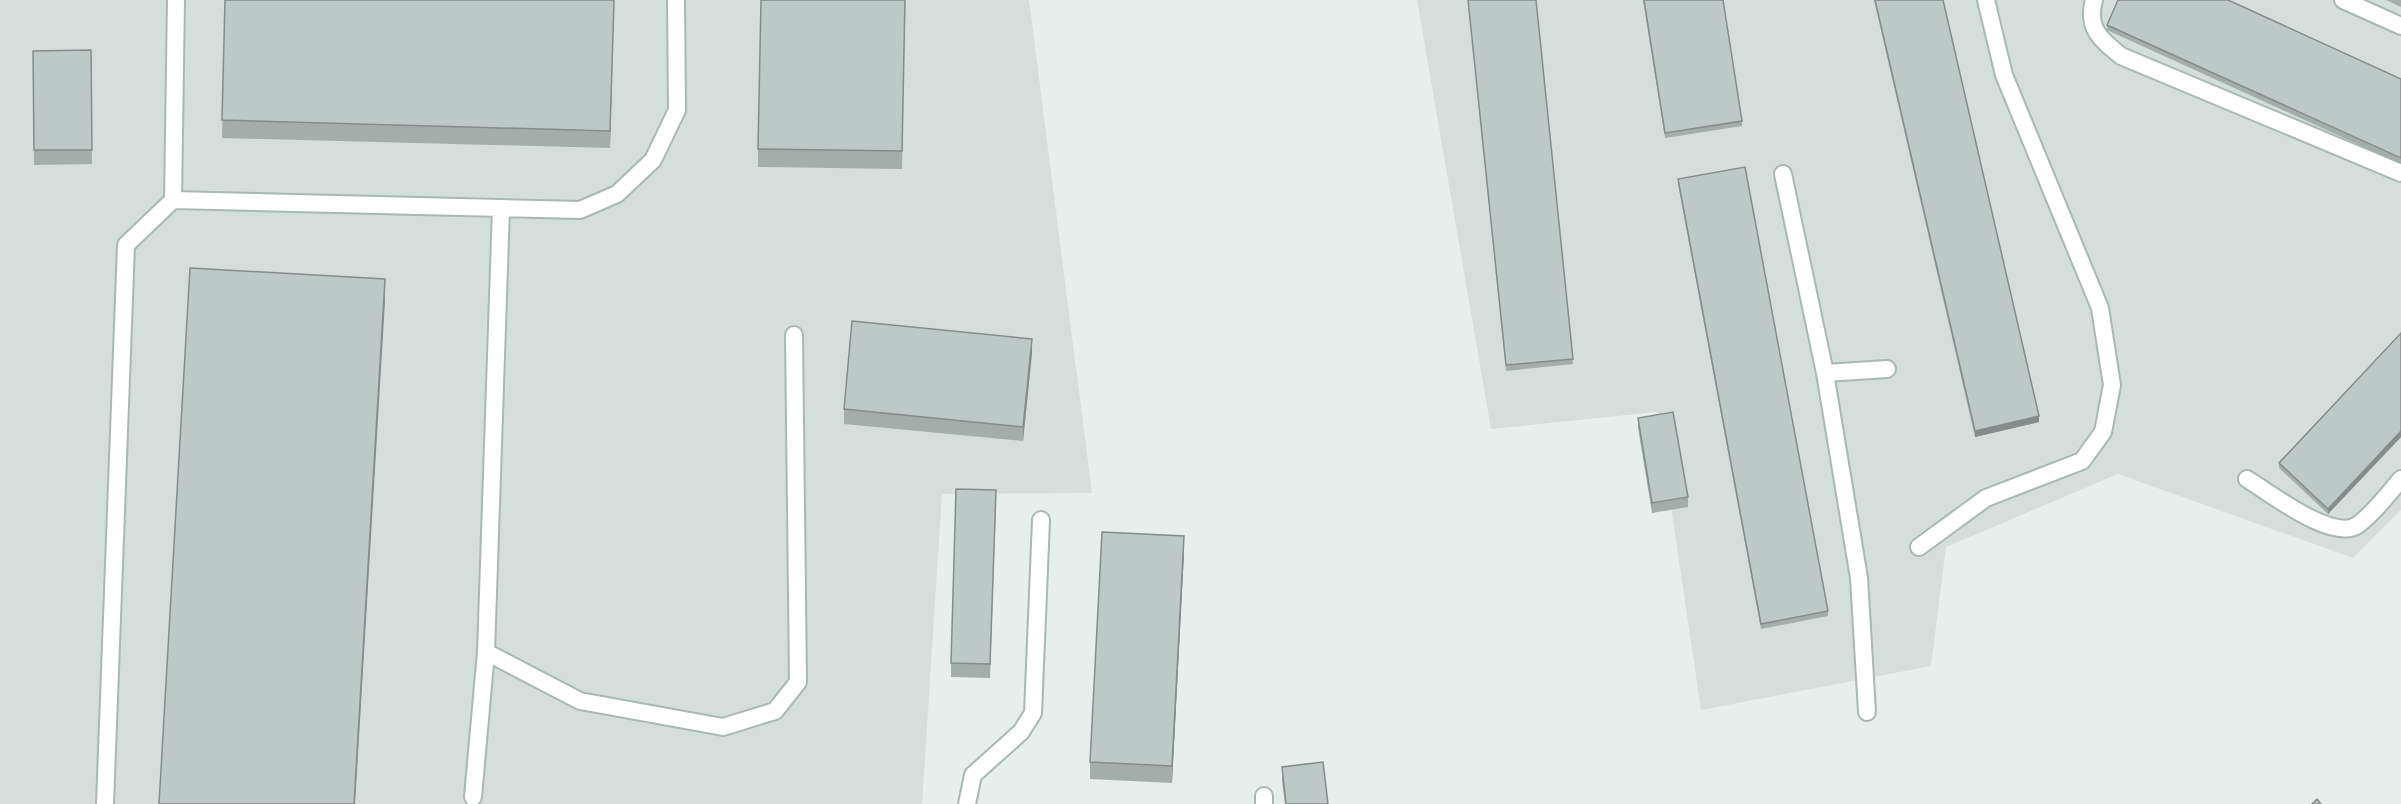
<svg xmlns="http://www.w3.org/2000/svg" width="2401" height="804" font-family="Lato,sans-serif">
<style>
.built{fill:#d4dfdb}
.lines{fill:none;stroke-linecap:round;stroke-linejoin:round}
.lane-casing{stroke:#a8b8b5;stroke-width:20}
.lane{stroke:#fff;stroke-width:16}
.wall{fill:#a1aeaa}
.shaded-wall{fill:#838d8b}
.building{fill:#bbcac6;stroke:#838d8b;stroke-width:1.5}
</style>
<rect width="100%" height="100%" fill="#e6efec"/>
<path class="built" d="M 0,0 L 1029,0 L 1092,493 L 942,494 L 922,804 L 0,804 Z
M 1417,0 L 2401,0 L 2401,510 L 2353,558 L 2118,474 L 1946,547 L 1931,666 L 1701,710 L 1657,412 L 1491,429 Z"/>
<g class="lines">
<defs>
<path id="lane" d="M 2094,0 C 2086,28 2101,40 2121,56 L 2401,173
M 2343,0 L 2401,26
M 1783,174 L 1825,373 L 1859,578 L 1867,712
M 173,200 L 176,0
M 501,208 L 580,210 L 617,194 L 653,160 L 677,110 L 676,0
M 1825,373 L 1887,369
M 2247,479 C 2270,493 2335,544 2359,524 C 2375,512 2388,494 2401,479
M 1919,547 L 1986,498 L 2082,461 L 2103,432 L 2112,385 L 2100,308 L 2004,75 L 1986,0
M 486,652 L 580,701 L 723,727 L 775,711 L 798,682 L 794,335
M 1264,796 L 1264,804
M 105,804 L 126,245 L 173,200 L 501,208 L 486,652 L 473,797
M 967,804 L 973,775 L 1021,732 L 1033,713 L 1041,520"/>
</defs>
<use href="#lane" class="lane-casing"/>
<use href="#lane" class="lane"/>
</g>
<path class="wall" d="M 225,0 L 614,0 L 610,148 L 222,138 Z
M 905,0 L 902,169 L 758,167 L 758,149 Z
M 1468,0 L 1536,0 L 1573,364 L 1506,371 Z
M 1643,0 L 1723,0 L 1742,121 L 1742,126 L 1665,138 Z
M 1874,0 L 1943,0 L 2039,422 L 1975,437 Z
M 2386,0 L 2401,0 L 2401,7 Z
M 2107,25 L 2401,79 L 2401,164 L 2107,30 Z
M 91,50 L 92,164 L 34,165 L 33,51 Z
M 1678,179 L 1828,611 L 1828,616 L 1761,629 L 1678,184 Z
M 2401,333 L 2401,437 L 2328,514 L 2279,468 L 2279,463 Z
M 1032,353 L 1023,441 L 844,424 L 844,409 Z
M 1638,418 L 1688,497 L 1688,507 L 1652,513 L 1638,428 Z
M 996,504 L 990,678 L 951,677 L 951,663 Z
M 1184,553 L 1172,783 L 1090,779 L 1090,762 Z
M 1282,767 L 1328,804 L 1285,804 L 1282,781 Z"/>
<path class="shaded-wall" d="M 614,0 L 610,148 L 610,131 Z
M 385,279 L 385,301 L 355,804 L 354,804 Z
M 1032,339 L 1032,353 L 1023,441 L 1023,427 Z
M 2039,416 L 2039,422 L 1975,437 L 1975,431 Z
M 2401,431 L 2401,437 L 2328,514 L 2328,509 Z
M 1184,536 L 1184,553 L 1172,783 L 1172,766 Z"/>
<path class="building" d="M 225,0 L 614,0 L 610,131 L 222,120 Z
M 761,0 L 905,0 L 902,151 L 758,149 Z
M 1468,0 L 1536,0 L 1573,359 L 1506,365 Z
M 1644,0 L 1723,0 L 1742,121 L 1665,133 Z
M 1875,0 L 1943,0 L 2039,416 L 1975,431 Z
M 2118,0 L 2228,0 L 2401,79 L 2401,158 L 2107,25 Z
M 91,50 L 92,150 L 34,150 L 33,51 Z
M 1745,167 L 1828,611 L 1761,624 L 1678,179 Z
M 190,268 L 385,279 L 354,804 L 159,804 Z
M 852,321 L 1032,339 L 1023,427 L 844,409 Z
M 2401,333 L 2401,431 L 2328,509 L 2279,463 Z
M 1673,412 L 1688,497 L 1652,503 L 1638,418 Z
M 956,489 L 996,490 L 990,664 L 951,663 Z
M 1102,532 L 1184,536 L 1172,766 L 1090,762 Z
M 1323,762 L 1328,804 L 1286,804 L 1282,767 Z
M 2317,799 L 2321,804 L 2312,804 Z"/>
</svg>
